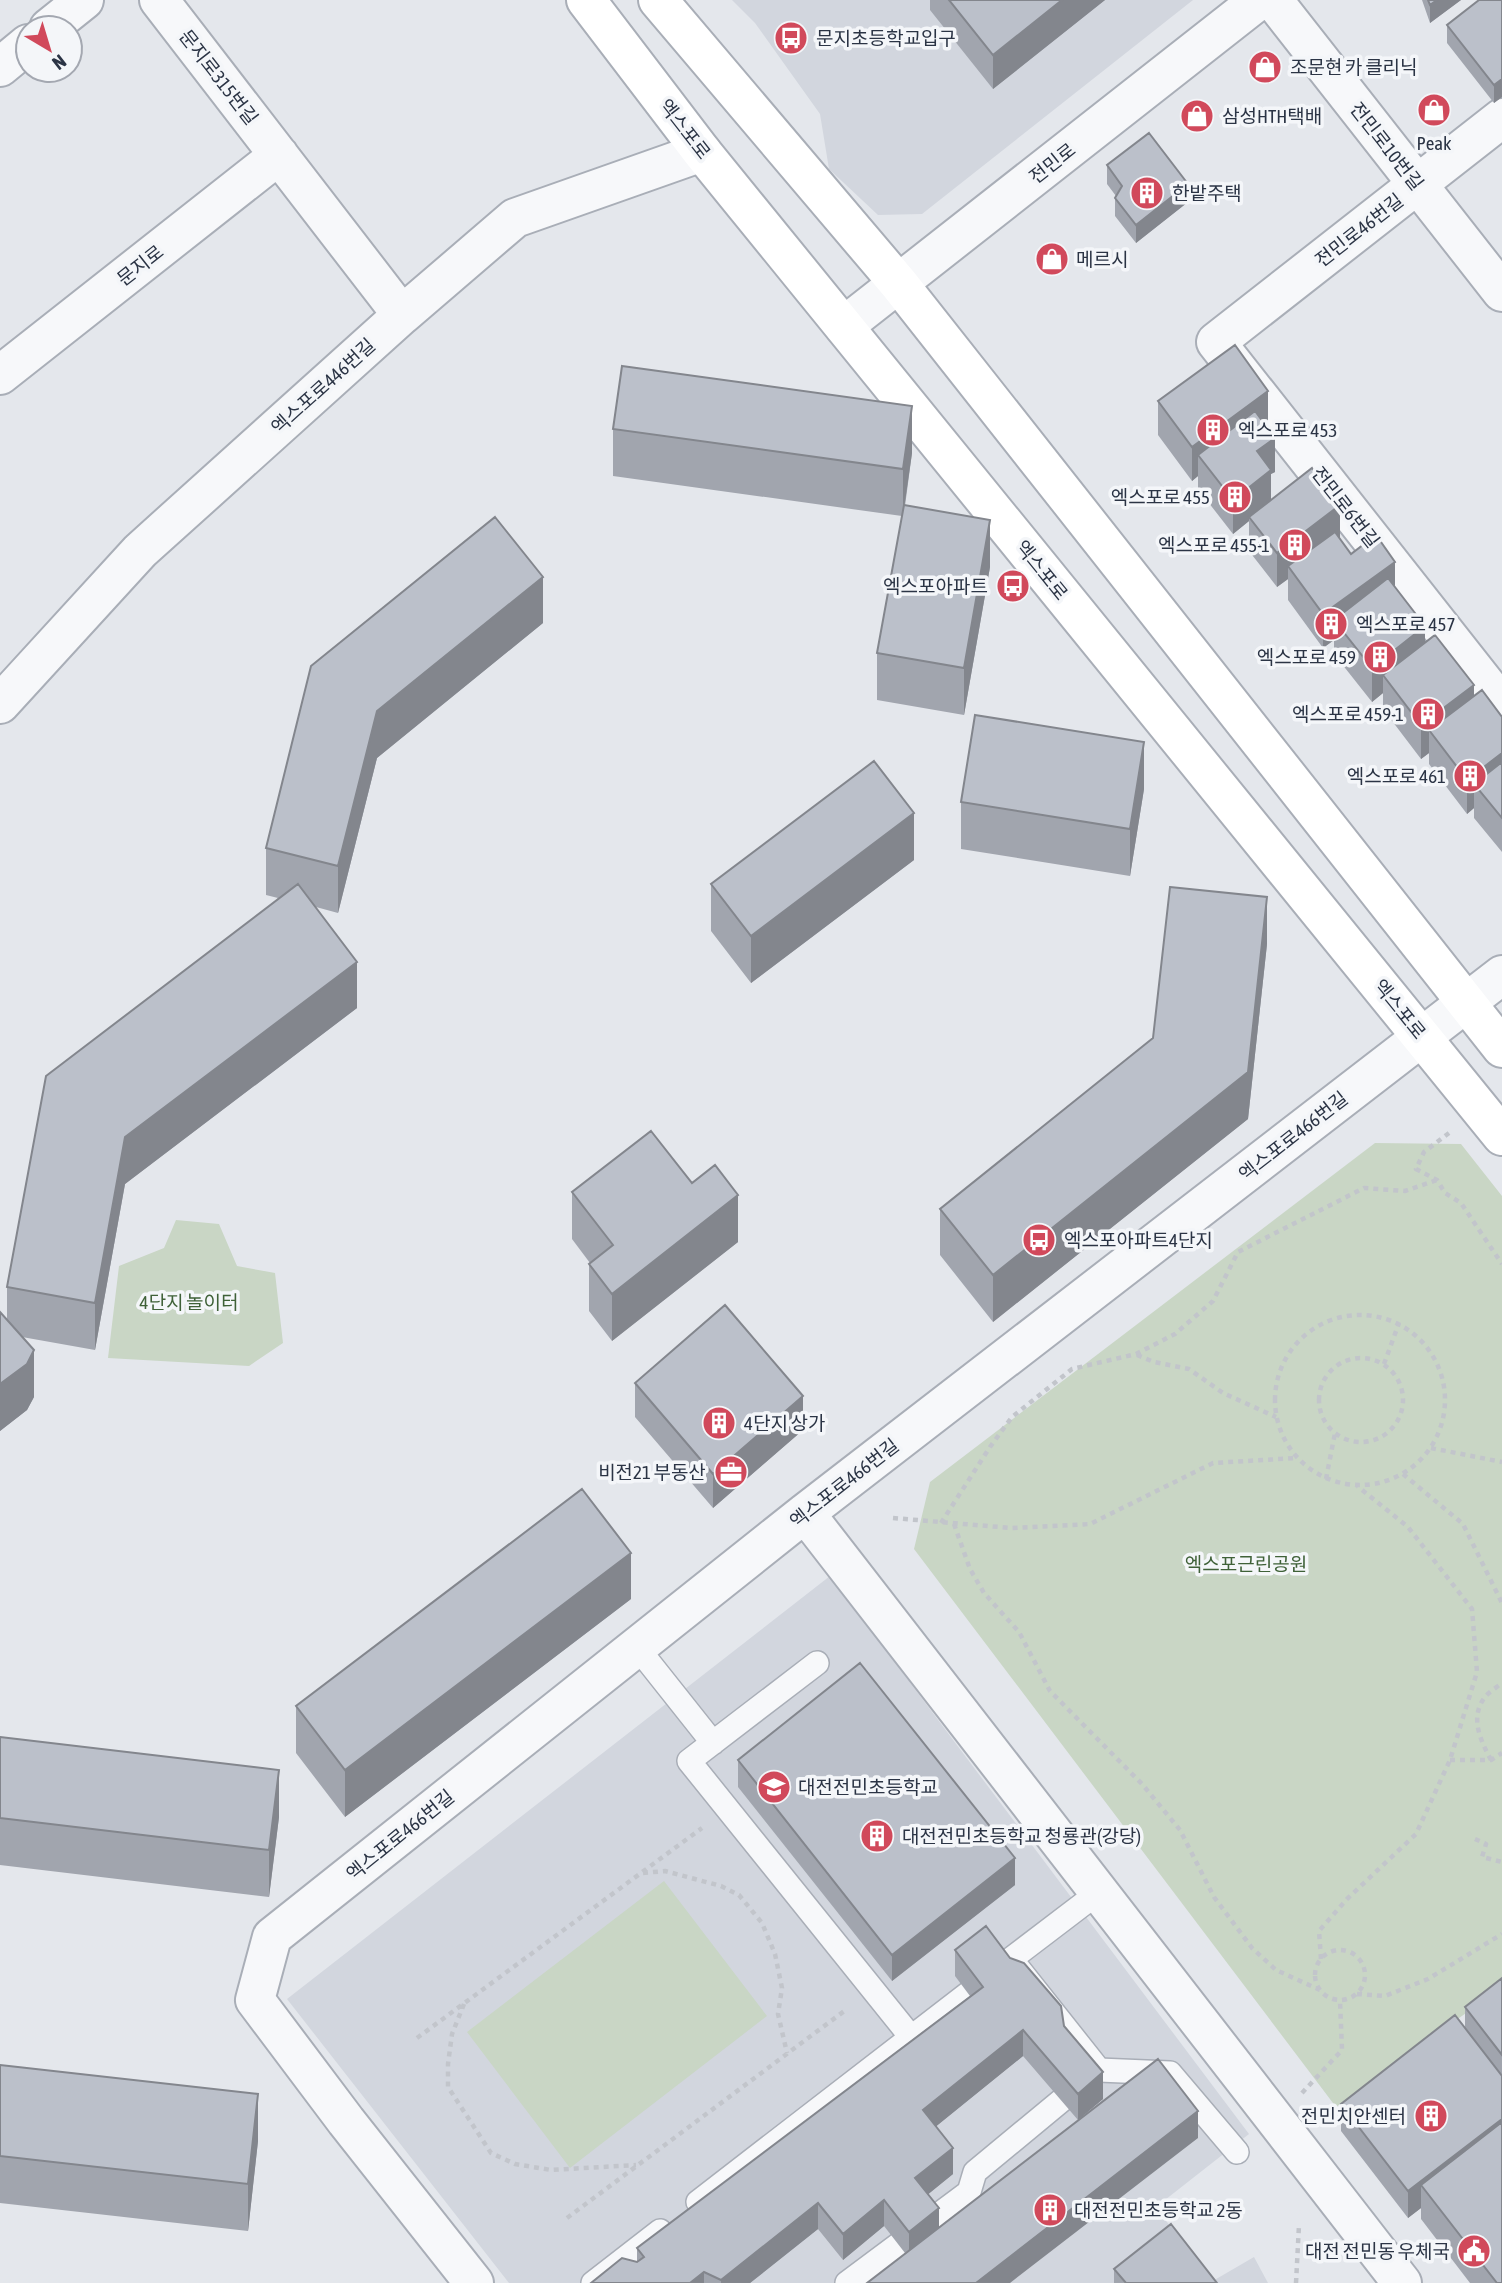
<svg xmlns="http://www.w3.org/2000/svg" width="1502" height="2283" font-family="'Asap Condensed','Noto Sans KR',sans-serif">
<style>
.built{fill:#d2d6de}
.green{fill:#c9d6c5}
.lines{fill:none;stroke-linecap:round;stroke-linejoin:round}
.service-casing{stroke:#a9aeb7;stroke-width:26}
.minor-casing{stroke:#a9aeb7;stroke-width:42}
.secondary-casing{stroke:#a9aeb7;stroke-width:42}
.path{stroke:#c2c5cb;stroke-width:4.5;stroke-dasharray:5 5;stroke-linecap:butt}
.service{stroke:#f7f8fa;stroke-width:23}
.minor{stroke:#f7f8fa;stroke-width:38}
.secondary{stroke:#fff;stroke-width:38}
.wall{fill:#a1a5ae}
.shaded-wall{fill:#83868d}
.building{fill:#bbc0ca;stroke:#83868d;stroke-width:2}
.labels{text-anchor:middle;stroke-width:7;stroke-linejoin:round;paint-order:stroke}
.poi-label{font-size:19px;fill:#2b3445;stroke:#f4f6f9;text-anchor:start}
.street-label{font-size:19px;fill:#2b3445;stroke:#f4f6f9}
.park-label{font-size:19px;fill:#3f6138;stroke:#f4f6f9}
</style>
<rect width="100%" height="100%" fill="#e4e7ec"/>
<path class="built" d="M 732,0 L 1193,0 L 922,214 L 878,215 L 829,169 L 820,114 L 755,23 Z
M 830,1576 L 1249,2134 L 1156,2207 L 1211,2282 L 1254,2257 L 1268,2283 L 509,2283 L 287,1999 Z"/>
<path class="green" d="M 1375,1143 L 1461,1144 L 1502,1196 L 1502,1987 L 1336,2107 L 914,1549 L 930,1482 Z
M 176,1220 L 219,1224 L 237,1266 L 275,1273 L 283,1343 L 249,1366 L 108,1358 L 119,1266 L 164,1248 Z
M 664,1881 L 767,2016 L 570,2168 L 467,2032 Z"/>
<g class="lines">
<defs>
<path id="service" d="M 636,1646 L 713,1743
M 817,1663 L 689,1761 L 911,2037
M 1099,1892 L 1011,1959 L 1099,2070 L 1170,2073 L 1237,2152
M 698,2202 L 992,1975
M 593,2283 L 660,2231
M 847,2283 L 969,2192 L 975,2172 L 1085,2081"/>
<path id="minor" d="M 159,0 L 402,315
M 1273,0 L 1502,292
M 49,28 L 84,0
M 0,67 L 28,44
M 1502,118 L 1216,342 L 1502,705
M 844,326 L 1259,0
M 0,375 L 279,155
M 0,704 L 140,551 L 402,315 L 515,218 L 702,152
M 805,1513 L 1402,2283
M 474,2283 L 346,2121 L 255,2000 L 272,1937 L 805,1513 L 1502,975"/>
<path id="secondary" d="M 586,0 L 702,152 L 1502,1136
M 658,0 L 899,284 L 1502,1048"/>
</defs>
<use href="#service" class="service-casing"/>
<use href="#minor" class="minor-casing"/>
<use href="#secondary" class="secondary-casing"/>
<path class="path" d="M 1449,1133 L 1424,1152 L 1416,1169 L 1437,1180 L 1445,1193 L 1461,1203 L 1502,1264
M1275 1400a85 85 0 1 1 170 0a85 85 0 1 1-170 0Z
M 1137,1355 L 1154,1362 L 1189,1369 L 1223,1393 L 1276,1417
M1319 1400a42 42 0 1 1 84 0a42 42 0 1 1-84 0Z
M 1384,1364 L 1399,1323
M 1431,1448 L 1502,1462
M 1403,1474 L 1463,1524 L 1502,1603
M 1326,1479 L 1335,1433
M 893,1518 L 1011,1528 L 1090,1524 L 1213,1463 L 1296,1458
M 941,1523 L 990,1447 L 1012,1417 L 1072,1369 L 1136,1354 L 1175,1334 L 1213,1301 L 1238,1252 L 1364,1188 L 1405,1191 L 1437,1180
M 954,1524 L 970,1569 L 984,1593 L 1019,1632 L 1050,1691 L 1142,1784 L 1180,1830 L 1214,1897 L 1252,1948 L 1276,1970 L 1320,1990
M 1450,1760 L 1491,1760 L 1502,1753
M 1491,1760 C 1481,1741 1469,1718 1485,1697 C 1489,1692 1497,1687 1502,1683
M 1475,1839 L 1486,1844 L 1482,1857 L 1502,1862
M 643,1873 L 665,1871 L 721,1886 L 739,1895 L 762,1923 L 775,1954 L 782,1988 L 778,2014 L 787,2053
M1315 1975a25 25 0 1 1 50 0a25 25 0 1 1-50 0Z
M 1321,1959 L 1319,1931 L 1347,1899 L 1416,1834 L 1450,1760 L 1477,1672 L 1472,1609 L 1408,1527 L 1356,1485
M 1357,1994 L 1385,1996 L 1428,1979 L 1502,1934
M 464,2004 L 452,2034 L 448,2064 L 448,2087 L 491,2153 L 515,2164 L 551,2170 L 636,2165
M 417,2038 L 702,1828
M 1302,2093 L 1342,2050 L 1340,2001
M 567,2218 L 847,2009
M 1296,2283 L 1299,2225"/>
<use href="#service" class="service"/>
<use href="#minor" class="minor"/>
<use href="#secondary" class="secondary"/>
</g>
<path class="wall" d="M 930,0 L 1105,0 L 993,89 L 930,10 Z
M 1422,0 L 1461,0 L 1430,23 Z
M 1502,0 L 1502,97 L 1494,103 L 1447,43 L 1447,25 Z
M 1107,165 L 1188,202 L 1136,243 L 1115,216 L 1115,198 L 1116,196 L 1107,184 Z
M 1158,401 L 1268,425 L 1266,426 L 1275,472 L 1271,474 L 1271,500 L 1340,539 L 1351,554 L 1395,587 L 1425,642 L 1474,696 L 1502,717 L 1502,852 L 1474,818 L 1474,808 L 1467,814 L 1429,764 L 1429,753 L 1421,759 L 1383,709 L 1383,693 L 1372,702 L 1334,654 L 1334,640 L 1323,648 L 1288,600 L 1288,579 L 1277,587 L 1249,551 L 1249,521 L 1233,534 L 1198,489 L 1198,476 L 1192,481 L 1158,435 Z
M 613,429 L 912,453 L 905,506 L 990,567 L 964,715 L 877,700 L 877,653 L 902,516 L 613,476 Z
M 543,623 L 377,758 L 338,913 L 316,907 L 357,1008 L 125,1184 L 95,1350 L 22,1337 L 34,1397 L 27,1410 L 0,1431 L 0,1312 L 7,1319 L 7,1287 L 278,898 L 266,895 L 266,848 L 311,666 Z
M 1144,789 L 1130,876 L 961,849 L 961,802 Z
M 914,860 L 751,983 L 711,931 L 711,884 Z
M 1267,944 L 1248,1119 L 993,1322 L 940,1255 L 940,1209 L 1153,1038 Z
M 572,1192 L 738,1242 L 612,1341 L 589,1311 L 589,1264 L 590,1263 L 572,1239 Z
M 635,1383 L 803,1430 L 713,1508 L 635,1417 Z
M 631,1599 L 345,1817 L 296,1753 L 296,1706 Z
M 0,1737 L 279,1817 L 269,1897 L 0,1865 Z
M 738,1760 L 1015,1885 L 892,1981 L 738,1787 Z
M 955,1950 L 1064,2026 L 1103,2099 L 1078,2120 L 1023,2056 L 936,2126 L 953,2174 L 928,2194 L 939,2227 L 1198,2138 L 905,2253 L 884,2226 L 843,2260 L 818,2229 L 750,2283 L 591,2283 L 637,2262 L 637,2248 L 970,1996 L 955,1976 Z
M 1502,1978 L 1502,2283 L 1470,2283 L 1421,2219 L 1421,2208 L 1408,2218 L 1341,2131 L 1341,2104 L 1465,2028 L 1465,2007 Z
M 0,2065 L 258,2141 L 248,2231 L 0,2203 Z
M 1114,2269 L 1217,2283 L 1114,2283 Z"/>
<path class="shaded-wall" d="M 1062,0 L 1105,0 L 993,89 L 993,55 Z
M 1437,0 L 1461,0 L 1430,23 L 1430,5 Z
M 1502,79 L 1502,97 L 1494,103 L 1494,85 Z
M 1188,184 L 1188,202 L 1136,243 L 1136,225 Z
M 1268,391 L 1268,425 L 1209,469 L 1198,455 L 1198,476 L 1192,481 L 1192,447 Z
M 912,406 L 912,453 L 903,516 L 903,469 Z
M 1275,438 L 1275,472 L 1271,474 L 1271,504 L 1249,517 L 1249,521 L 1233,534 L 1233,500 L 1257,451 Z
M 1340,505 L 1340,539 L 1288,566 L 1288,579 L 1277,587 L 1277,553 Z
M 990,520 L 990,567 L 964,715 L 964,668 Z
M 1395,562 L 1395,596 L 1334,620 L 1334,640 L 1323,648 L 1323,614 Z
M 543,577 L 543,623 L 377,758 L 338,913 L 338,866 L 377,711 Z
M 1425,626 L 1425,660 L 1383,675 L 1383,693 L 1372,702 L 1372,668 Z
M 1474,685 L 1474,719 L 1429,730 L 1429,753 L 1421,759 L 1421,725 Z
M 1144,742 L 1144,789 L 1130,876 L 1130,829 Z
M 1502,753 L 1502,787 L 1474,784 L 1474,808 L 1467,814 L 1467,780 Z
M 914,813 L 914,860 L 751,983 L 751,936 Z
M 1267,897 L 1267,944 L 1248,1119 L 993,1322 L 993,1275 Z
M 357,962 L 357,1008 L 125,1184 L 95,1350 L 95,1303 L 125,1137 Z
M 738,1195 L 738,1242 L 612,1341 L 612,1294 Z
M 34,1350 L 34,1397 L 27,1410 L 0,1431 L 0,1384 Z
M 803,1396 L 803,1430 L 713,1508 L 713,1474 Z
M 631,1553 L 631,1599 L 345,1817 L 345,1770 Z
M 279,1770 L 279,1817 L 269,1897 L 269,1850 Z
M 1015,1858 L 1015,1885 L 892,1981 L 892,1955 Z
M 1023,2030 L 1023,2056 L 923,2137 L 923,2110 Z
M 1103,2072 L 1103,2099 L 1078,2120 L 1078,2094 Z
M 258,2094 L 258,2141 L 248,2231 L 248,2184 Z
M 1198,2111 L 1198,2138 L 1010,2283 L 976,2283 Z
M 1502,2119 L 1502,2145 L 1421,2185 L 1421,2208 L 1408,2218 L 1408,2191 Z
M 953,2148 L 953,2174 L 915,2205 L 915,2178 Z
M 884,2200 L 884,2226 L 843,2260 L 843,2234 Z
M 818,2203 L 818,2229 L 750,2283 L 721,2283 L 721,2280 Z
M 939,2208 L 939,2235 L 909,2258 L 909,2232 Z
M 704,2272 L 704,2283 L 690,2283 Z"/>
<path class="building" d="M 949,0 L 1062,0 L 993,55 Z
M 1428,0 L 1437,0 L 1430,5 Z
M 1479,0 L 1502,0 L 1502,79 L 1494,85 L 1447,25 Z
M 1149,133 L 1188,184 L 1136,225 L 1115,198 L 1122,186 L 1107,165 Z
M 1235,345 L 1268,391 L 1192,447 L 1158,401 Z
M 622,366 L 912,406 L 903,469 L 613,429 Z
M 1255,411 L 1275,438 L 1257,451 L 1271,470 L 1233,500 L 1198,455 Z
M 1312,468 L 1340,505 L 1277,553 L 1249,517 Z
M 904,505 L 990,520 L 964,668 L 877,653 Z
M 495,517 L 543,577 L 377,711 L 338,866 L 266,848 L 311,666 Z
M 1335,532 L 1351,554 L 1376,535 L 1395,562 L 1323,614 L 1288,566 Z
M 1388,578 L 1425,626 L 1372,668 L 1334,620 Z
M 1435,635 L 1474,685 L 1421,725 L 1383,675 Z
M 1482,690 L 1502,717 L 1502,753 L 1467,780 L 1429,730 Z
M 975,715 L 1144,742 L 1130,829 L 961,802 Z
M 874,761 L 914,813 L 751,936 L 711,884 Z
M 1502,762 L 1502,818 L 1474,784 Z
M 298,884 L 357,962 L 125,1137 L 95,1303 L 7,1287 L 46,1076 Z
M 1170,887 L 1267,897 L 1248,1072 L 993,1275 L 940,1209 L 1153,1038 Z
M 651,1131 L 692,1183 L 715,1165 L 738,1195 L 612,1294 L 589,1264 L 613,1245 L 572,1192 Z
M 725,1305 L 803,1396 L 713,1474 L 635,1383 Z
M 0,1312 L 34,1350 L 27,1364 L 0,1384 Z
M 582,1489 L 631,1553 L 345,1770 L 296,1706 Z
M 860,1663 L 1015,1858 L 892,1955 L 738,1760 Z
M 0,1737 L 279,1770 L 269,1850 L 0,1818 Z
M 986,1926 L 1010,1958 L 1024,1963 L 1061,2006 L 1064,2026 L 1103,2072 L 1078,2094 L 1023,2030 L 923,2110 L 953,2148 L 915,2178 L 939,2208 L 909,2232 L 884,2200 L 843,2234 L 818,2203 L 721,2280 L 704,2272 L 690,2283 L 591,2283 L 622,2258 L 637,2262 L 644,2257 L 637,2248 L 983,1987 L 955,1950 Z
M 1502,1978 L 1502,2055 L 1465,2007 Z
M 1455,2015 L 1502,2076 L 1502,2119 L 1408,2191 L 1341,2104 Z
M 1158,2059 L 1198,2111 L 976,2283 L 867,2283 Z
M 0,2065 L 258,2094 L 248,2184 L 0,2156 Z
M 1502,2122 L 1502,2283 L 1497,2283 L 1421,2185 Z
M 1171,2224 L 1217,2283 L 1126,2283 L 1114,2269 Z"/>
<defs>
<symbol id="bus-disc" viewBox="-11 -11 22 22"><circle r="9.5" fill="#d1495b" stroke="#f4f6f9"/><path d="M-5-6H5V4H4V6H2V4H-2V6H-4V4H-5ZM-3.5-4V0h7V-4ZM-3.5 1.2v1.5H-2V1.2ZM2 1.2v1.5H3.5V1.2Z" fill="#fff"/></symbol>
<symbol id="shop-disc" viewBox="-11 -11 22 22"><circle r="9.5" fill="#d1495b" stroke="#f4f6f9"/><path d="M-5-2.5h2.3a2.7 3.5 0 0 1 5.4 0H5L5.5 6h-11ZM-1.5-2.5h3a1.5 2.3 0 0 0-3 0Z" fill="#fff"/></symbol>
<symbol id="building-disc" viewBox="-11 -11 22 22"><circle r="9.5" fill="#d1495b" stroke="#f4f6f9"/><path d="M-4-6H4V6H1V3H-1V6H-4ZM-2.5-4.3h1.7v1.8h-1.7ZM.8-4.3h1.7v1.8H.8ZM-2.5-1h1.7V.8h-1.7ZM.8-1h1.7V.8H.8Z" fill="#fff"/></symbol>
<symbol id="office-disc" viewBox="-11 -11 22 22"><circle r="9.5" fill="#d1495b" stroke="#f4f6f9"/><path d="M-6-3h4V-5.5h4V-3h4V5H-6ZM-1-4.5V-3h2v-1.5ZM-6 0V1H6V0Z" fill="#fff"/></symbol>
<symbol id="school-disc" viewBox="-11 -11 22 22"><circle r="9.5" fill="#d1495b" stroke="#f4f6f9"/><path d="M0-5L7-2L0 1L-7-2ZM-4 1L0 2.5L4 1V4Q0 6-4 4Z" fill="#fff"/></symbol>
<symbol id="civic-disc" viewBox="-11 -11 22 22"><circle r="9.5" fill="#d1495b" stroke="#f4f6f9"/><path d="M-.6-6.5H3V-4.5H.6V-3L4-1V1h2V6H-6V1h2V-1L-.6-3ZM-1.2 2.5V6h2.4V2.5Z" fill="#fff"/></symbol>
</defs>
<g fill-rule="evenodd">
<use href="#bus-disc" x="772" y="19" width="38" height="38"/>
<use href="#shop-disc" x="1246" y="48" width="38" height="38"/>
<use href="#shop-disc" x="1415" y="91" width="38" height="38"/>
<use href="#shop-disc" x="1178" y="97" width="38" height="38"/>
<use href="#building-disc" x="1128" y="174" width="38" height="38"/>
<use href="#shop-disc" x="1033" y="240" width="38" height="38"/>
<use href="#building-disc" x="1194" y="411" width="38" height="38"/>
<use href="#building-disc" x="1216" y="478" width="38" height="38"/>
<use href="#building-disc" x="1276" y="526" width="38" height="38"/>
<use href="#bus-disc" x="994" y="567" width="38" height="38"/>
<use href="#building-disc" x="1312" y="605" width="38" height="38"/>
<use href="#building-disc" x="1361" y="638" width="38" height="38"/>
<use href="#building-disc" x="1409" y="695" width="38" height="38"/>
<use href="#building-disc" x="1451" y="757" width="38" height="38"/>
<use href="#bus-disc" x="1020" y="1221" width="38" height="38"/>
<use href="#building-disc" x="700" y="1404" width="38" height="38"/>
<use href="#office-disc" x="712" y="1453" width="38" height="38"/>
<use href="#school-disc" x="755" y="1768" width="38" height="38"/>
<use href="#building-disc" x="858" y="1817" width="38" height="38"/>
<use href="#building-disc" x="1412" y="2097" width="38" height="38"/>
<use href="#building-disc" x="1031" y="2191" width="38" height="38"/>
<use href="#civic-disc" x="1455" y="2232" width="38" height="38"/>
</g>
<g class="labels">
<g class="poi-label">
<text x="816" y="45">문지초등학교입구</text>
<text x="1290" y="74">조문현 카 클리닉</text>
<text x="1222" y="123">삼성HTH택배</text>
<text x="1434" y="150" text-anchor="middle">Peak</text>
<text x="1172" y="200">한밭주택</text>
<text x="1076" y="266">메르시</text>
<text x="1238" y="437">엑스포로 453</text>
<text x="1210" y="504" text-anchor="end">엑스포로 455</text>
<text x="1270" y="552" text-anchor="end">엑스포로 455-1</text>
<text x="988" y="593" text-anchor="end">엑스포아파트</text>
<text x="1356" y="631">엑스포로 457</text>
<text x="1356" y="664" text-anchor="end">엑스포로 459</text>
<text x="1404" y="721" text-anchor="end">엑스포로 459-1</text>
<text x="1446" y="783" text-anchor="end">엑스포로 461</text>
<text x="1064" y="1247">엑스포아파트4단지</text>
<text x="744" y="1430">4단지 상가</text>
<text x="706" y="1479" text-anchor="end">비전21 부동산</text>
<text x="798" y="1794">대전전민초등학교</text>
<text x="902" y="1843">대전전민초등학교 청룡관(강당)</text>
<text x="1406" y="2123" text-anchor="end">전민치안센터</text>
<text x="1074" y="2217">대전전민초등학교 2동</text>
<text x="1450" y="2258" text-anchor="end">대전 전민동 우체국</text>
</g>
<g class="street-label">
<text transform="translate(219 77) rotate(52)" y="7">문지로315번길</text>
<text transform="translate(685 129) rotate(52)" y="7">엑스포로</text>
<text transform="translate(1387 146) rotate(52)" y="7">전민로10번길</text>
<text transform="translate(1052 163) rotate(-38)" y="7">전민로</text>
<text transform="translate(1359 230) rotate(-38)" y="7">전민로46번길</text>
<text transform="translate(140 265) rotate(-38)" y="7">문지로</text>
<text transform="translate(323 386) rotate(-42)" y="7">엑스포로446번길</text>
<text transform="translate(1346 507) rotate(52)" y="7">전민로6번길</text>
<text transform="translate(1042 570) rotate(51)" y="7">엑스포로</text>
<text transform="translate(1400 1009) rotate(51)" y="7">엑스포로</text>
<text transform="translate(1293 1136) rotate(-38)" y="7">엑스포로466번길</text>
<text transform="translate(844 1483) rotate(-38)" y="7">엑스포로466번길</text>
<text transform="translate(400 1835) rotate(-39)" y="7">엑스포로466번길</text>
</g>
<g class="park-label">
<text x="189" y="1309">4단지 놀이터</text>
<text x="1246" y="1571">엑스포근린공원</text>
</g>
</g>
<g transform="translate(49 49) rotate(142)"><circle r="33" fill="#f4f6f9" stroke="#a4a8b1" stroke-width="2"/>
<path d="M0-5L12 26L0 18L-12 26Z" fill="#d1495b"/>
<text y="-10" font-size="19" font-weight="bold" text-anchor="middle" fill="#2b3445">N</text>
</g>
</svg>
